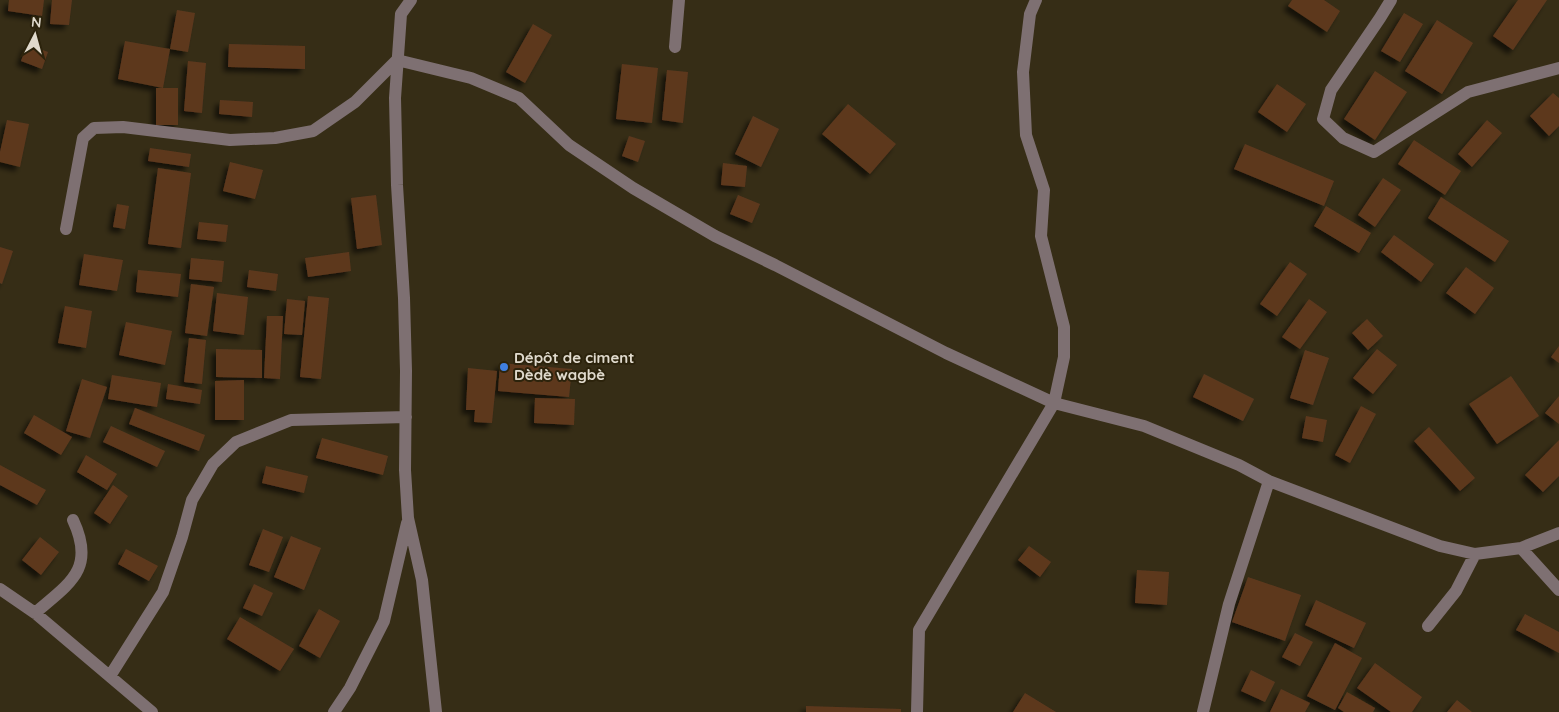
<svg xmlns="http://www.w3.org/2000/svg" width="1559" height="712" font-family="Quicksand,sans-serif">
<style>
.building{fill:#5d381f;filter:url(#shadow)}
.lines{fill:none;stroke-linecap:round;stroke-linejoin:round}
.minor{stroke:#7e7072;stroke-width:12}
.shop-dot{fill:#3f7fe0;stroke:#2c230c;stroke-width:2}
.labels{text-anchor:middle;stroke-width:4;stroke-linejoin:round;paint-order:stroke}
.poi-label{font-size:15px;font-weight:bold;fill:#e0dacd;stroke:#2c230c;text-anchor:start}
</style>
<defs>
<filter id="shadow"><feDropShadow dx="-4.5" dy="4.5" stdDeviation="2.5" flood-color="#0009"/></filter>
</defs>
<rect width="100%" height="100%" fill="#362d16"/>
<path class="building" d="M 9,0 L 44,0 L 42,16 L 8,11 Z
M 52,0 L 72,0 L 69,25 L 50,24 Z
M 1292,0 L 1324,0 L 1340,11 L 1327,32 L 1288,6 Z
M 1518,0 L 1547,0 L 1513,50 L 1493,36 Z
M 177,10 L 195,13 L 188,52 L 170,49 Z
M 1404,13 L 1423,24 L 1400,62 L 1381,51 Z
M 1437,20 L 1473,43 L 1442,94 L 1405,71 Z
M 533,24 L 552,35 L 525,83 L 506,72 Z
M 125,41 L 170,49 L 163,88 L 118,79 Z
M 27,44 L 48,52 L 42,69 L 21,61 Z
M 229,44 L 305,46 L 305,69 L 228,67 Z
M 188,61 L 206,63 L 202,113 L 184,111 Z
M 622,64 L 658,68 L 652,123 L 616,119 Z
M 667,70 L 688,72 L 683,123 L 662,120 Z
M 1375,71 L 1407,92 L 1375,140 L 1344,119 Z
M 1277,84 L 1306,104 L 1287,132 L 1258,112 Z
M 156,88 L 178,88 L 178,125 L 156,125 Z
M 1553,93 L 1559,98 L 1559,126 L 1549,136 L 1530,116 Z
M 220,100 L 253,102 L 252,117 L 219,114 Z
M 848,104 L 896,144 L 870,174 L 822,134 Z
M 753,116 L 779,129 L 761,167 L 735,154 Z
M 7,120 L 29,124 L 20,167 L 0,162 L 0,152 Z
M 1487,120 L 1502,133 L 1472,167 L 1458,154 Z
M 629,136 L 645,141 L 638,162 L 622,156 Z
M 1414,140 L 1461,171 L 1445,195 L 1398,164 Z
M 1245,144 L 1334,181 L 1324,206 L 1234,169 Z
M 150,148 L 191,154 L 189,167 L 148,161 Z
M 230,162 L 263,170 L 255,199 L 223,191 Z
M 723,163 L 747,166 L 745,187 L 721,185 Z
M 158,168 L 191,173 L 181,248 L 148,244 Z
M 1383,178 L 1401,190 L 1375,227 L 1358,215 Z
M 376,195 L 382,245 L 357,249 L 351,198 Z
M 738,195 L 760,204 L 752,223 L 730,214 Z
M 1441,197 L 1509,241 L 1495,262 L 1428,218 Z
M 117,204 L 129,206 L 125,229 L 113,227 Z
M 1326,206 L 1371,233 L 1359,253 L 1314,226 Z
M 199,222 L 228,225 L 226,242 L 197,239 Z
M 1394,235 L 1434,264 L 1421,282 L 1381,252 Z
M 0,247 L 13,251 L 2,284 L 0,283 Z
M 349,252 L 351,271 L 308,277 L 305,258 Z
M 84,254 L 123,260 L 117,291 L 79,285 Z
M 191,258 L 224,261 L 222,282 L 189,279 Z
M 1290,262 L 1307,274 L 1277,316 L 1260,304 Z
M 1466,267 L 1494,288 L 1475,314 L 1446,293 Z
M 138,270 L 181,274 L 178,297 L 136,292 Z
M 249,270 L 278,274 L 276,291 L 247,287 Z
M 191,284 L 214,287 L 207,336 L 185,333 Z
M 217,293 L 248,297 L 244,335 L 213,331 Z
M 308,296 L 329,298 L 321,379 L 300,377 Z
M 287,299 L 305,301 L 302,335 L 284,334 Z
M 1309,299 L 1327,312 L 1300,349 L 1282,337 Z
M 65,306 L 92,311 L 86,348 L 58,343 Z
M 267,316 L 283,316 L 280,379 L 264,378 Z
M 1367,319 L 1383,336 L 1368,350 L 1352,333 Z
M 126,322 L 172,331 L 165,365 L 119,355 Z
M 189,338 L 206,340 L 202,384 L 184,382 Z
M 1559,346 L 1559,363 L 1551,357 Z
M 216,349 L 262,350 L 262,378 L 216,377 Z
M 1377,349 L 1397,365 L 1373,394 L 1353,378 Z
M 1305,350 L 1329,358 L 1313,405 L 1290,398 Z
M 500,363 L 572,369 L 569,397 L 498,391 Z
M 468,368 L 497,371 L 492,423 L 474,422 L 475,410 L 466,410 Z
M 1204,374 L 1254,399 L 1243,421 L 1193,397 Z
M 112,375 L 161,383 L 157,407 L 108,399 Z
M 1511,376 L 1539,416 L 1497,444 L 1469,404 Z
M 82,379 L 107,387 L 90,438 L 66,431 Z
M 244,380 L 244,420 L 215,420 L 215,381 Z
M 168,384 L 202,390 L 200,404 L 166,399 Z
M 1559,396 L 1559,424 L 1545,413 Z
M 535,398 L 575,399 L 574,425 L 534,423 Z
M 1361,406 L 1376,414 L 1350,463 L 1335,455 Z
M 135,408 L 205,435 L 199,451 L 129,424 Z
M 34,415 L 72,437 L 61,455 L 24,433 Z
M 1306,416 L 1327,420 L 1323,442 L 1302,438 Z
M 111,426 L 165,451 L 157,467 L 103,442 Z
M 1429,427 L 1475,478 L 1460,491 L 1414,441 Z
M 322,438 L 388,456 L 383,475 L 316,458 Z
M 1559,440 L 1559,476 L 1543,492 L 1525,475 Z
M 86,455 L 117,474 L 107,490 L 77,472 Z
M 0,465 L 46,490 L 37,505 L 0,485 Z
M 266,466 L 308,476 L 304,493 L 262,483 Z
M 113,485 L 128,496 L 110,524 L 94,513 Z
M 263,529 L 283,537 L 269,572 L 249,565 Z
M 291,536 L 321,548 L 304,590 L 274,577 Z
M 40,537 L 59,552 L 41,575 L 22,560 Z
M 1029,546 L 1051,562 L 1040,577 L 1018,560 Z
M 126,549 L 158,566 L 149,581 L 118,564 Z
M 1137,570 L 1169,572 L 1167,605 L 1135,603 Z
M 1248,577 L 1301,595 L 1285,641 L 1232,622 Z
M 254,584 L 273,593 L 262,616 L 243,608 Z
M 1316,600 L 1366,623 L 1354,648 L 1305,625 Z
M 319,609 L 340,621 L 320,658 L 299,646 Z
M 1525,614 L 1559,632 L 1559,653 L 1516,630 Z
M 240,617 L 294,649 L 280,671 L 227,639 Z
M 1295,633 L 1313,642 L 1300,666 L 1282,657 Z
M 1335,643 L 1362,658 L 1335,710 L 1307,696 Z
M 1375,663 L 1422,697 L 1412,712 L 1391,712 L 1357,688 Z
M 1251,670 L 1275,682 L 1265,702 L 1241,691 Z
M 1281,689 L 1310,703 L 1305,712 L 1270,712 Z
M 1347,692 L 1375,708 L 1373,712 L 1344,712 L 1338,708 Z
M 1025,693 L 1056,712 L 1013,712 Z
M 1457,700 L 1472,712 L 1447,712 Z
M 806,706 L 901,709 L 901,712 L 806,712 Z"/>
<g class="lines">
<path class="minor" d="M 411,0 L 401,14 L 395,98 L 397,185 L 404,298 L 406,371 L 405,470 L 408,518 L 422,580 L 436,712
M 1391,0 L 1380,18 L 1331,90 L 1323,119 L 1343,138 L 1374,152 L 1468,92 L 1559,68
M 675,47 L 679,0
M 66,229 L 83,138 L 94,128 L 123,127 L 230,140 L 275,138 L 313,131 L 355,102 L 397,60 L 471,78 L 519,98 L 569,145 L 633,188 L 715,236 L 775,265 L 946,353 L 1054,403 L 1144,426 L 1239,465 L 1269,481 L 1440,546 L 1475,554 L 1521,548 L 1559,533
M 1521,548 L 1559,590
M 0,589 L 35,613 L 152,712
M 35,613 C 70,583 96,569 73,520
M 1428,626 L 1456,591 L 1475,554
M 110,676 L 163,592 L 182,537 L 192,500 L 213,464 L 236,442 L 291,420 L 406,417
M 334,712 L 350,688 L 384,621 L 407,523
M 917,712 L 919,630 L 1054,403 L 1064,357 L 1064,327 L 1041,236 L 1044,190 L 1026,135 L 1023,72 L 1030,14 L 1036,0
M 1203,712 L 1229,604 L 1269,481"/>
</g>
<circle class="shop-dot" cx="504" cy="367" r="5"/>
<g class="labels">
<g class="poi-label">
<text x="514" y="363">Dépôt de ciment<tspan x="514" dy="17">Dèdè wagbè</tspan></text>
</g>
</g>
<g transform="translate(35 35) rotate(6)" stroke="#2c230c" stroke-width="4" paint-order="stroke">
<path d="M0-4L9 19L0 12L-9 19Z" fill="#e0dacd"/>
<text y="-8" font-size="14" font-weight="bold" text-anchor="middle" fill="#e0dacd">N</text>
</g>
</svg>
